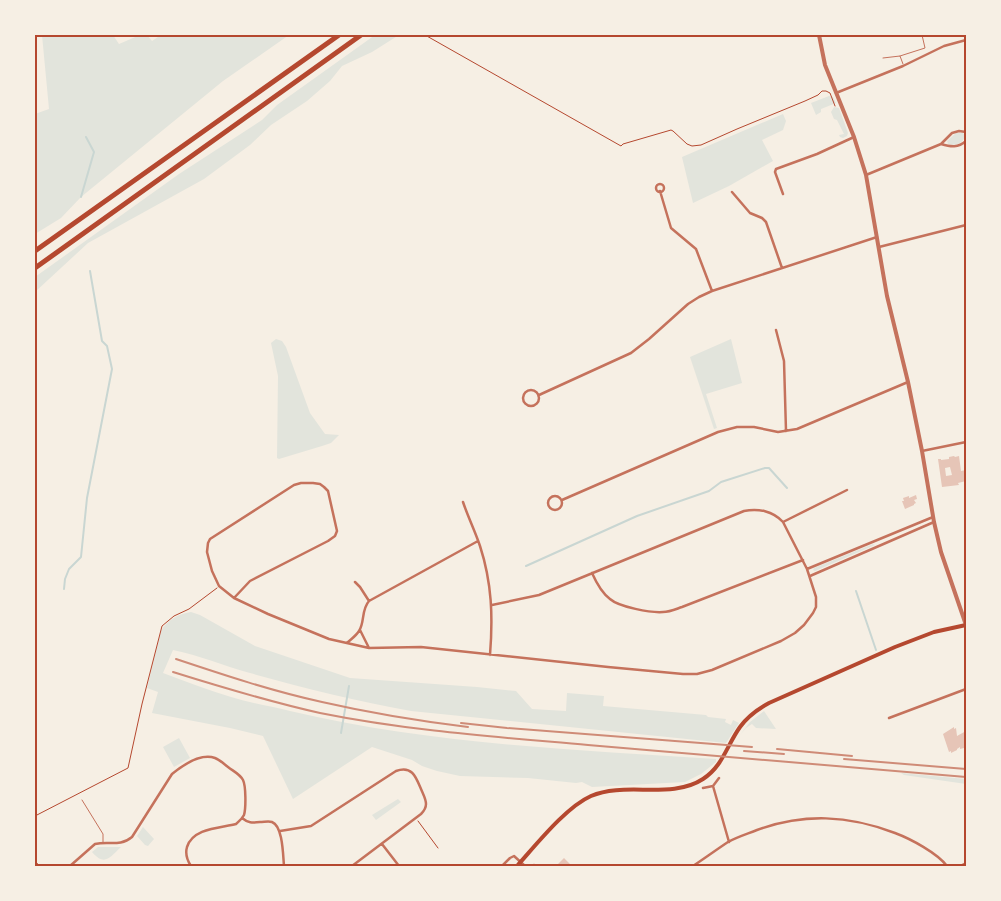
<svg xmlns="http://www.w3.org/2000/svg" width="1001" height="901" font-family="'Noto Sans',sans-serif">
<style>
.green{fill:#e2e4dc}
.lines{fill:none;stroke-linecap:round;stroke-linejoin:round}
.stream{stroke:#c9d6d2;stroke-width:2}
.building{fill:#e6c5b7;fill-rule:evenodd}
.path{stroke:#b5482f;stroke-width:1}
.service{stroke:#c5725c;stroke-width:1}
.minor{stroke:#c5725c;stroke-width:2.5}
.tertiary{stroke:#c5725c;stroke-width:4}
.secondary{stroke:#b5482f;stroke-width:4}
.motorway{stroke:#b5482f;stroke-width:5}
.rail{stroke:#cf8b77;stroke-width:2}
.neatline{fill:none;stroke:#b5482f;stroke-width:2}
</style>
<rect width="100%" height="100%" fill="#f6efe4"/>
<path class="green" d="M 42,35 L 113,35 L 119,44 L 140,35 L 147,35 L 152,41 L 161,35 L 289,35 L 223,81 L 81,197 L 61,218 L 35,234 L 35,114 L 49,109 Z
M 375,35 L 399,35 L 372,52 L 342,66 L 330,81 L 307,101 L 271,125 L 250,145 L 204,179 L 88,243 L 35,292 L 35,277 L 179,174 L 262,120 L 277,105 Z
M 829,96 L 833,97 L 836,103 L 821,109 L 821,112 L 816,115 L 811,103 Z
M 834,107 L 839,108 L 848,133 L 847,136 L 843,138 L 840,137 L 839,135 L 844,134 L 837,120 L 834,119 L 831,112 Z
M 783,114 L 786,121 L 783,130 L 762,140 L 773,161 L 729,186 L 693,203 L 682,157 Z
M 956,133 L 963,133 L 965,135 C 964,144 955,146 948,144 L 947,141 Z
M 276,339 L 282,341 L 286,347 L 310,413 L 325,434 L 339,435 L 331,443 L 322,446 L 279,459 L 277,458 L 278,376 L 271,343 Z
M 731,339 L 742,383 L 706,394 L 717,428 L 714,429 L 690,357 Z
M 873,544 L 875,545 L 815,571 L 813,570 L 814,568 Z
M 191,612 L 200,615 L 255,646 L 350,678 L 477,687 L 516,691 L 532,709 L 566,711 L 567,693 L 604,696 L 603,706 L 706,715 L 708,717 L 726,719 L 725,722 L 731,725 L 733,720 L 739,723 L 726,743 L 411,711 C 357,701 303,688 250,673 C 224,666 199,655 173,650 L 163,673 C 185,681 208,690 231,697 C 250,703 270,706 290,711 C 429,744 574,750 716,759 L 716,762 L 701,774 L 685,782 L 592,787 L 582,782 L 576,783 L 528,778 L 460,776 L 437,771 L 422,766 L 412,760 L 372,747 L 293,799 L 263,736 L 230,728 L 152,713 L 158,692 L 147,688 L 161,631 C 167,620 178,614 191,612 Z
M 764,711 L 776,729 L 756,728 L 752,724 L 746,728 L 740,735 L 750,722 Z
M 179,738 L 190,758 L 174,767 L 163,747 Z
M 901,773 L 966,779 L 966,784 L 904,775 Z
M 398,799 L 401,802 L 376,820 L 372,815 Z
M 143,827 L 154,839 L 148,846 L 145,845 L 137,836 Z
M 98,847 L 121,847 C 110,857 105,867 92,852 Z"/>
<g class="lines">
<path class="stream" d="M 81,197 L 94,152 L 86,137
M 526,566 L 637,516 L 709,491 L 721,482 L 765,468 L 769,468 L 787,488
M 64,589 L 65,579 L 69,569 L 81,557 L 87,498 L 112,369 L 107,346 L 102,341 L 90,271
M 856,591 L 876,650
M 341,733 L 349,686"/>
</g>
<path class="building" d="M 954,456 L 955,457 L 959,456 L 961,471 L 966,470 L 966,481 L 958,483 L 959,485 L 942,487 L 938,459 L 941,459 L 941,460 L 949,459 L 949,457 ZM 950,467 L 952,475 L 946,476 L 945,468 Z
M 916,495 L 917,499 L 914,500 L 916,503 L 914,504 L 914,505 L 905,509 L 902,501 L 904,501 L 903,498 L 909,496 L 909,498 Z
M 954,727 L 954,729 L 956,728 L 957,736 L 966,731 L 966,745 L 964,746 L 964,748 L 960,749 L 960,747 L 957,749 L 957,750 L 951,753 L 951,751 L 949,752 L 943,734 Z
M 564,858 L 571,865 L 570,866 L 556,866 Z"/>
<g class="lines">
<path class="path" d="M 425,35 L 621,146 L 623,144 L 671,130 L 673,131 L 687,144 L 692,146 L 701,145 L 737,129 L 805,101 L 818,95 L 822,91 L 826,91 L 830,93 L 835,106
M 35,816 L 128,768 L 142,704 L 162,626 L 174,616 L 189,609 L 217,588
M 418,821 L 438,848"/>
<path class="service" d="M 900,56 L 925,48 L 922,35
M 883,58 L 900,56 L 903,64
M 82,800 L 103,834 L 103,843
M 35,861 L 40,866"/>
<path class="minor" d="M 836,93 L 903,66 L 944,46 L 966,40
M 941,144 C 951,147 958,148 966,141
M 866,175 L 941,144 L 952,133 L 959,131 L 966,132
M656 188a4 4 0 1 1 8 0a4 4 0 1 1-8 0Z
M 660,191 L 671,228 L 696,249 L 712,291
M 732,192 L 750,213 L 762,218 L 766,222 L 782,268
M 783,194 L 775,172 L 776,169 L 817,154 L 854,137
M 879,247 L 966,225
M 776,330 L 784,361 L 786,431
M523 398a8 8 0 1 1 16 0a8 8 0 1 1-16 0Z
M 539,395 L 631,353 L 649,339 L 688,304 L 699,297 L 712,291 L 877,237
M 922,451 L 966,442
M548 503a7 7 0 1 1 14 0a7 7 0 1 1-14 0Z
M 562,500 L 718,432 L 737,427 L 754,427 L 778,432 L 797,429 L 908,382
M 463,502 C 468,517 475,531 480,546 C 492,583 493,617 490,655
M 783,522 L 847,490
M 807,569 L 933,517
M 592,573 C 596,582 602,593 610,599 C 619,607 651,613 663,612 C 670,612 676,609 682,607 L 803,560
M 810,576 L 934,522
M 355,582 L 360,587 L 369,601
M 234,598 L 250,581 L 328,541 L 335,536 L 337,531 L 328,491 L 324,487 L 320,484 L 313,483 L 301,483 L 294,485 L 210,539 L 208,543 L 207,552 L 212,571 L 219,586 L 234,598 L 268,614 L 329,639 L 369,648 L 421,647 L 608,667 L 683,674 L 697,674 L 712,670 L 781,641 L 795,633 L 804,625 L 813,613 L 816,607 L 816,597 L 807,569 L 783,522 C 773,511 758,508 744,511 L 539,595 L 492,605
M 360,630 L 369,648
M 347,643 C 351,639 356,636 359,631 C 365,622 361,610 369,601 L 478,541
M 889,718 L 966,689
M 719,778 L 713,786 L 729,842
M 703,788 L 713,786
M 242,818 C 248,823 252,823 260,822 C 264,822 269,821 272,822 C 283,826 283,856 284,866
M 280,831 L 311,826 L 396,771 C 412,765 416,777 421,789 C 423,794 426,799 426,804 C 426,808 424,811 421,814 L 352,866
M 382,844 L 399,866
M 70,866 L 95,844 C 109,841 120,847 132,837 L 172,774 C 183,765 200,753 215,758 C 220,760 224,764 228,767 C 233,771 240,774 243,780 C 246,786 246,808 244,815 C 242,819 239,821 236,824 C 220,828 193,828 187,847 C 185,854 187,860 191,866
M 502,866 L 510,858 L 514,856 L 525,866
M 533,866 L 534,865
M 693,866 C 705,858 716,850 728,842 C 737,837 747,834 757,830 C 804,813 848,815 895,833 C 911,839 937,853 947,866"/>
<path class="tertiary" d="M 819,35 L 825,65 L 854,137 L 866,175 L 887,296 L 908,382 L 922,451 L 934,522 L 941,552 L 966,625
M 962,866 L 966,864"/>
<path class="secondary" d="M 517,866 C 536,845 566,807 591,796 C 625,781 671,800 703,779 C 723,766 727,745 740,727 C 748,716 758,709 769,703 L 895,647 L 934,632 L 966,625"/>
<path class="motorway" d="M 35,251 L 339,35
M 35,268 L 361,35"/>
<path class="rail" d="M 176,659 C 224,675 272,691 322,702 C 370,713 419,721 468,727
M 173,672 C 221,687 270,702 320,713 C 409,731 499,737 588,745 C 714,756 840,766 966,777
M 461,723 L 507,728 L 752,747
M 777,749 L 852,756
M 744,751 L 784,754
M 844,759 L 966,769"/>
</g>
<rect width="1001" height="901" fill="none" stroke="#f6efe4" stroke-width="72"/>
<rect x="36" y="36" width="929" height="829" class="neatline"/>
</svg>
